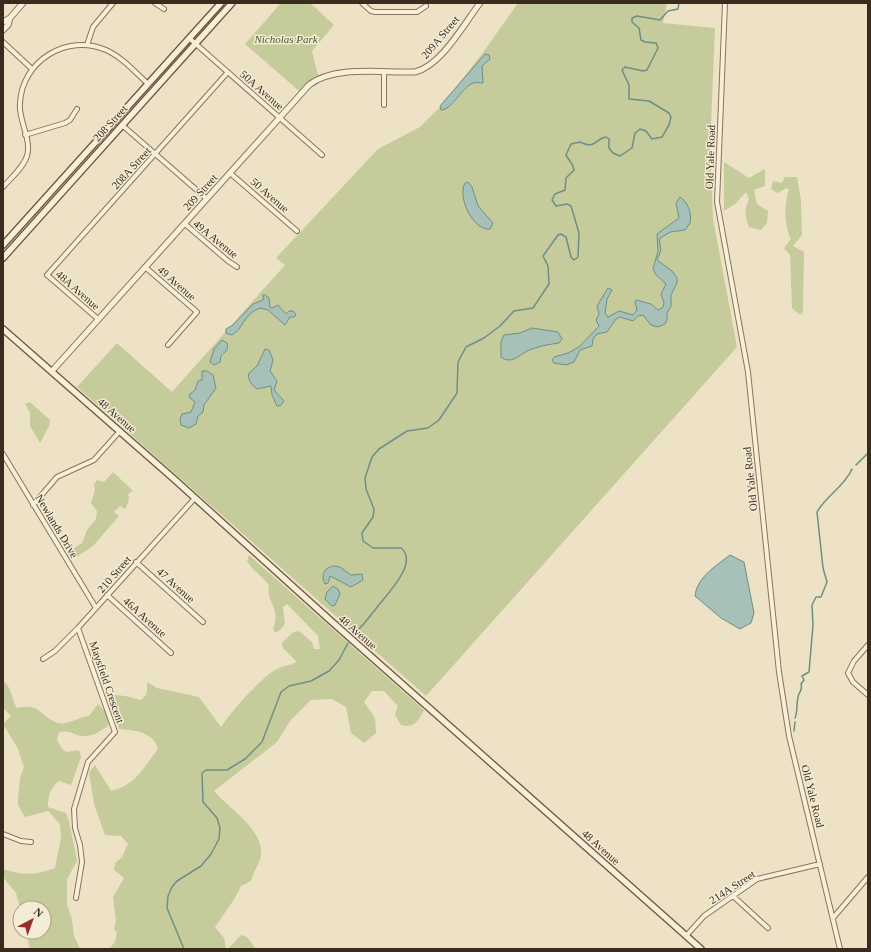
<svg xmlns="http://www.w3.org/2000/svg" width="871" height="952" font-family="'Times New Roman',serif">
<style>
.green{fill:#c5cb9a}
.water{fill:#a7c1b9;stroke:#6e8f87}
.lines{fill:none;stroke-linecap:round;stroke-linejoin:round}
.stream{stroke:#6e8f87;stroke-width:1.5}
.minor-casing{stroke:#88745c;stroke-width:6}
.tertiary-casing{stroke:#88745c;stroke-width:7}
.secondary-casing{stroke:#6a553f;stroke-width:8}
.minor{stroke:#f8efd9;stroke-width:4}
.tertiary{stroke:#f8efd9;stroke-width:5}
.secondary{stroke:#f8efd9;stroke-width:5.5}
.labels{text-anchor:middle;stroke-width:3;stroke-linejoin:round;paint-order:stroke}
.street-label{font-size:11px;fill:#392c1f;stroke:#f5ecd5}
.park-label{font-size:11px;font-style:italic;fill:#495526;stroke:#f5ecd5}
</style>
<rect width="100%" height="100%" fill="#ede2c6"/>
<path class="green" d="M 281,3 L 310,3 L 334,25 L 312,51 L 318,75 L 309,81 L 299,91 L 245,44 Z
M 518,3 L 667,3 L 663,23 L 715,28 L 710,148 L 713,219 L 737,347 L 426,696 L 77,387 L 117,343 L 172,392 L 285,265 L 276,258 L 378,149 L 420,127 L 442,105 L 482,54 Z
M 724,162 L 749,178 L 765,169 L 765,186 L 754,190 L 757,204 L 768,211 L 767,223 L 761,230 L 749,227 C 745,216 744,209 749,199 L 746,192 L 735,204 L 724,211 Z
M 785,177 L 797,177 L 801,201 L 802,235 L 793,246 L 804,252 L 803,312 L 800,315 L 792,308 L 790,255 L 784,248 L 791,239 C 784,226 784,203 789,190 L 787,188 L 777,193 L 771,189 L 773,181 L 782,183 Z
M 30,402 L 50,420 L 49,426 L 40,443 L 30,426 L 30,413 L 25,404 Z
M 113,472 L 133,491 L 128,494 C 130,500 128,503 125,509 L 120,506 L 114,512 L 119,516 L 93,546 L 72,560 L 67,553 L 82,543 L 87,530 L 96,519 L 97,511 L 91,503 L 95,490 L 94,485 L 97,480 L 104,482 Z
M 249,555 L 424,710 C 419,720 414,729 401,725 L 395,715 L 398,706 L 384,691 L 372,691 L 364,702 L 375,718 L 376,733 L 364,743 L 351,733 L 346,707 L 332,699 L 311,700 L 290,721 L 277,742 L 214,791 C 229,809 263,828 261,855 C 260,863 253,872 251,881 L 241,886 L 235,898 L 215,927 L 224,938 L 226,949 L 109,949 L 115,942 L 117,933 L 114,929 L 116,921 L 113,897 L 124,878 L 114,870 L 115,863 L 122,857 L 128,844 L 121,836 L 105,835 L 94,804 L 89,772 L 95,765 L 111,791 C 136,785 143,768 158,749 C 154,732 134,730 119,729 L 107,694 L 125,696 L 141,700 C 148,695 147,691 147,682 L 157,688 L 199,697 L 221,727 C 231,712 261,677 277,669 C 283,666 291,665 297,662 L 283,648 L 282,643 L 292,633 L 299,631 L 312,642 L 314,649 L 320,649 L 318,636 L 287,604 L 283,607 L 285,624 L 280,630 L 275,633 L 273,628 C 282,610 265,601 269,585 C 262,576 252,570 247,561 Z
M 5,682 C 12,690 12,700 17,708 C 40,703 39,715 55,722 C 66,727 78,717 89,716 L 98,704 L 110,717 L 108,726 C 100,731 91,738 81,736 C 71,734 72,730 59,732 L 57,740 L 62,749 L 67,752 L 79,750 L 81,757 L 71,785 L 59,781 C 50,788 48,795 48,807 L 66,813 L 69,821 L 77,861 L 67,879 L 67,904 L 72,919 L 74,936 L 80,949 L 30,949 L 26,932 L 44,932 L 44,908 L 20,908 L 16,893 L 3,877 L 3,869 C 22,876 37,875 55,868 L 61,838 L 60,824 L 48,811 L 25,817 L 18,805 L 18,799 L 20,778 L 24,767 L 18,749 L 3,724 L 11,716 L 3,708 L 3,683 Z
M 241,935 L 247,937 L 256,949 L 228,949 Z"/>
<path class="water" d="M 485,54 L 489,55 L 490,59 L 482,66 L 483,83 C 480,83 476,82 473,83 C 461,88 452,110 441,110 L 440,106 Z
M 468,182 L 472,187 L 478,206 L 493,223 L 490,229 C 473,231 457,197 465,183 Z
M 680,197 C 688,202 692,214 690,223 L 685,230 L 670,232 L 659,239 L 661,250 L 657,260 L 672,271 L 677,278 L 677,283 L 671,295 L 671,306 L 667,313 L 667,319 L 665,324 L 658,327 L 651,325 L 643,315 L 638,316 L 633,321 L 620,317 L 616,319 L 607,332 L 597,334 L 593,339 L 592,346 L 580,350 L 574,362 L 566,365 L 554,363 L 552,360 L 554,357 L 568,353 L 579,347 L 599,326 L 596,320 L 599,314 L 597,306 L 608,288 L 612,290 L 607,299 L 605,313 L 608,317 L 619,311 L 633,315 L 637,310 L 635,302 L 636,300 L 651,304 L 658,310 L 663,307 L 664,303 L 661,294 L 666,284 L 656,275 L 653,269 L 658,251 L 657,234 L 679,218 L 676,203 Z
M 264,294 L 269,298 L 270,307 L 272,308 L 278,305 L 286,314 L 289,311 L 293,311 L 296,315 L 294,317 L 290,317 L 285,325 L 268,310 L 260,308 C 243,314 242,332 231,335 L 226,333 L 226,329 L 233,325 L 253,304 L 263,300 L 264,297 L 262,296 Z
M 532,328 L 558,332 L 562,339 L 559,343 C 551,344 540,346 532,349 C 521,352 513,366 501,357 L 501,342 L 504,335 L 520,333 Z
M 222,340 L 227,343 C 229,350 225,352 221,356 L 220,362 L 214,365 L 210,362 L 214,349 Z
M 265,349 L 269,350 L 273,360 L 270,371 L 277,381 L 274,390 L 284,401 L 280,406 L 277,406 L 272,395 L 271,386 L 257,389 C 252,386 247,379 249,373 L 257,366 Z
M 202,371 L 207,371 L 213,375 L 216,388 L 204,405 L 203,412 L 198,416 L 196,424 L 189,428 L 181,425 L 180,419 L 182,414 L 191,412 L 195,402 L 190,398 L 189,395 L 195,390 L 198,381 L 202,380 Z
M 730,555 L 744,562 L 754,613 L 751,623 L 740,629 L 721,618 L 695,596 C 697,577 717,565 730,555 Z
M 334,566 L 340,567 L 351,575 L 362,574 L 363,580 L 351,587 L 330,576 L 328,583 L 325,584 C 320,575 325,567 334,566 Z
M 333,586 L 338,589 L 340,594 L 335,605 L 332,606 L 325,599 L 327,592 Z"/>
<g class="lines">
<path class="stream" d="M 856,465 L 868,453
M 359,629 C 365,623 369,617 375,610 C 384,597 420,563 401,548 L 373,548 L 363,541 L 362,533 L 373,517 L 374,509 L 366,489 L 365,478 L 372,457 L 379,449 L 407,431 L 428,428 L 439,420 L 457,393 L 458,362 L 466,347 L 484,338 L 500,326 L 514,311 L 533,308 L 549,284 L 548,266 L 543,256 L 558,235 L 561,234 L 566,237 L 571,257 L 574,260 L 578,257 L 579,233 L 571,206 L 567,204 L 556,206 L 552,200 L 555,194 L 565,190 L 566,178 L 574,170 L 573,166 L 566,155 L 571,144 L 580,142 C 596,150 594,139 606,137 L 609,139 L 609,148 L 613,153 L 620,156 L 632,148 L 635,133 L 640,129 L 646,131 L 652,139 L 662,137 L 669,125 L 671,117 L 669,113 L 649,101 L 629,99 L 629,85 L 622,70 L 625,67 L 643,71 L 647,70 L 658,48 L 656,43 L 645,42 L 641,40 L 639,28 L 632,22 L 632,18 L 637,16 L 660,20 L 668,11 L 678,9 L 679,3
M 795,718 C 798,711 796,705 798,697 C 799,692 803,690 801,684 L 804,680 L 802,676 L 809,672 L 813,625 L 812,605 L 816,597 L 821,597 L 827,582 L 823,568 L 817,512 C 826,496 845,486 852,469
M 794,731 L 795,722
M 184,949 L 167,908 L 168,896 L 172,887 L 177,881 L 201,866 L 211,854 L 219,839 L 220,828 L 217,818 L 203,802 L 202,773 L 206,770 L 227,770 L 245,759 L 262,742 L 281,692 L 289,686 L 311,681 L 329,671 L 339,660 L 348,643"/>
<defs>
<path id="minor" d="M 155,3 L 164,9
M 362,3 L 371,11 L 375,12 L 417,12 L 426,6
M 725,3 L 717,202 L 748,372 L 779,672 L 789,736 L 840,949
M 189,38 L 322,155
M 3,42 L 32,69
M 87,45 L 93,27 L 113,3
M 384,105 L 384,73
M 122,125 L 207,199
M 25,135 L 65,123 L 70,120 L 77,109
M 230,173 L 297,231
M 3,187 C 11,178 23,168 27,156 C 32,139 18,120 20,103 C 22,61 67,33 106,50 C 122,57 135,72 148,84
M 185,224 L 228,261 L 237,267
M 145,267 L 197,312 L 168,345
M 98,319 L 47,275 L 228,72
M 3,454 L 96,608
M 33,505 L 57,477 L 94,460 L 120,431
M 136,562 L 203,622
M 107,595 L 171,653
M 868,645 L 854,661 L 848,673 L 853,682 L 868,695
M 43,659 L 55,651 L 78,628 L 195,498
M 3,834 L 21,841 L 31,842
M 733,896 L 768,928
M 76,898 L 82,862 L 80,845 L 75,828 L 74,809 L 88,762 L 115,732 L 78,628
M 833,918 L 868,877
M 686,936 L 704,916 L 757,879 L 820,864"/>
<path id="tertiary" d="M 3,22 L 10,18 L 23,3
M 3,30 L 8,25 L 10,18
M 52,371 L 309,85 C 334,65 383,73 415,72 C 441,66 464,24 480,3"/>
<path id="secondary" d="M 3,245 L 221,3
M 3,258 L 232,3
M 3,329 L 174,479 L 331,621 L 701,949"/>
</defs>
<use href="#minor" class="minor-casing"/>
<use href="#tertiary" class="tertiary-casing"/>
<use href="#secondary" class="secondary-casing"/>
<use href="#minor" class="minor"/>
<use href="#tertiary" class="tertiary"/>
<use href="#secondary" class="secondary"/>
</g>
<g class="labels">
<g class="street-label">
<text transform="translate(440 37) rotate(-50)" y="4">209A Street</text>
<text transform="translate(262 90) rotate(41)" y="4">50A Avenue</text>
<text transform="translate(110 123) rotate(-48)" y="4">208 Street</text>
<text transform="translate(710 157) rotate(-88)" y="4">Old Yale Road</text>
<text transform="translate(131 168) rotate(-48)" y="4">208A Street</text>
<text transform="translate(200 192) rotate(-48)" y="4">209 Street</text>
<text transform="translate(270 195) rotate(41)" y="4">50 Avenue</text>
<text transform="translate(216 239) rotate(39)" y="4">49A Avenue</text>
<text transform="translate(177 283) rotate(41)" y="4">49 Avenue</text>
<text transform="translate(78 290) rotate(41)" y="4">48A Avenue</text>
<text transform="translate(117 415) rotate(41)" y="4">48 Avenue</text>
<text transform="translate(750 479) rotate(-96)" y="4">Old Yale Road</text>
<text transform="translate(57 526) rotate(59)" y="4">Newlands Drive</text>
<text transform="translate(114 574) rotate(-49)" y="4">210 Street</text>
<text transform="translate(176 585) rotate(42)" y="4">47 Avenue</text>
<text transform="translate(145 617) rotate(42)" y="4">46A Avenue</text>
<text transform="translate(358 632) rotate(41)" y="4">48 Avenue</text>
<text transform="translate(107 682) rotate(71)" y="4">Maysfield Crescent</text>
<text transform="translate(813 796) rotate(76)" y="4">Old Yale Road</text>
<text transform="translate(601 847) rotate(42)" y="4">48 Avenue</text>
<text transform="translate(732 887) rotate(-33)" y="4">214A Street</text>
</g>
<g class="park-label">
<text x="286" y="43">Nicholas Park</text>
</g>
</g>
<rect width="871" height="952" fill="none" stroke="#392c1f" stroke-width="8"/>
<g transform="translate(32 920) rotate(41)"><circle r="19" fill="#f5ecd5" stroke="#aa9f8c"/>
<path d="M0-3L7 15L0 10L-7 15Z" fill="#962d2e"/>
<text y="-6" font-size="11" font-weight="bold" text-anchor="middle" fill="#392c1f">N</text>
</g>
</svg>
